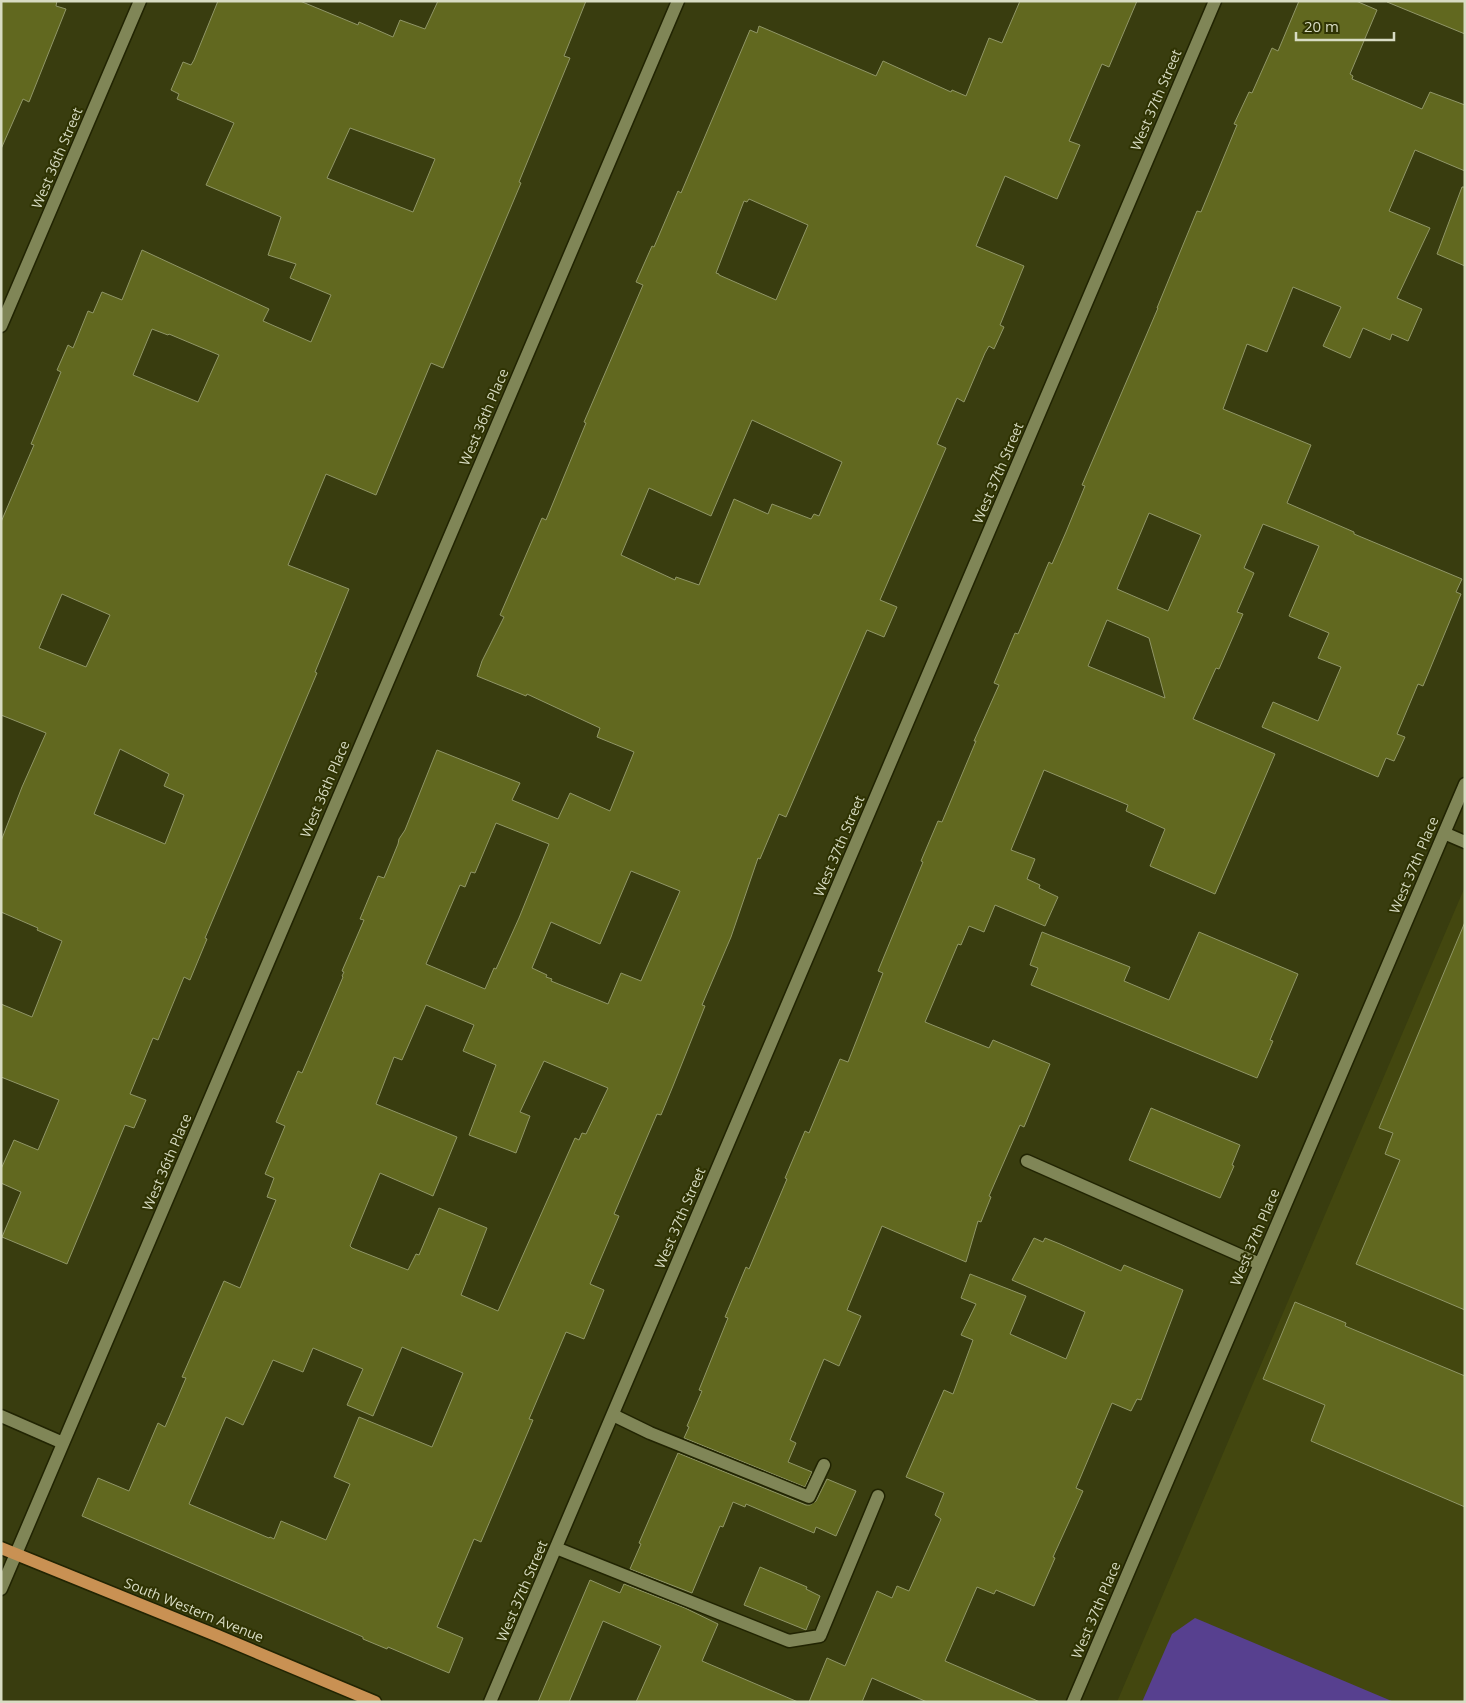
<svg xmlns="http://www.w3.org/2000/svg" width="1466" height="1703" font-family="'Open Sans',sans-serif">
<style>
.built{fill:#43470f}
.green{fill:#57408f}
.building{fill:#61681f;stroke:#909667;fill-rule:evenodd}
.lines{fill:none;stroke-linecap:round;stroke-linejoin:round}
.minor-casing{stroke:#212402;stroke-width:15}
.major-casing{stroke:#212402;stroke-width:15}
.minor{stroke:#808657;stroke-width:12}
.major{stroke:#c99153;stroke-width:12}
.labels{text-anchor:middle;stroke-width:4;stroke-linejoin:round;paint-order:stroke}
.street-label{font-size:14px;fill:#d8dcc3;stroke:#2f3303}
</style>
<rect width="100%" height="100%" fill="#393d0f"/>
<path class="built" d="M 1464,889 L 1465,1702 L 1117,1702 Z"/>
<path class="green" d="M 1195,1618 L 1394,1702 L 1142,1702 L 1172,1634 Z"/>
<path class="building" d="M 1,1 L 57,1 L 56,6 L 66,9 L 29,102 L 23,99 L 1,149 Z
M 218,1 L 300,1 L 358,25 L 359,22 L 393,37 L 400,20 L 425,29 L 438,1 L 586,1 L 564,56 L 570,58 L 519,182 L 521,183 L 443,368 L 431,363 L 376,495 L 326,474 L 288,565 L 349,589 L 315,672 L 317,673 L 205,938 L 207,939 L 190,980 L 184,977 L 158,1040 L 153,1038 L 130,1094 L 146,1100 L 134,1128 L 125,1125 L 67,1264 L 2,1237 L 21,1192 L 1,1183 L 1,1169 L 14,1140 L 38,1150 L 59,1100 L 1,1077 L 1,1004 L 32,1017 L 62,941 L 37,930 L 38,928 L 1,912 L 1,841 L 22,787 L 46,733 L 1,715 L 1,522 L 34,445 L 31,444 L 61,372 L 57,370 L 68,345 L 73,348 L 88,311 L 93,313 L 102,292 L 122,300 L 142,250 L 269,309 L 263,321 L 311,342 L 331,295 L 290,278 L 296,264 L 268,255 L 281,217 L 206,185 L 234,123 L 177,99 L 179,94 L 171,90 L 183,62 L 191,65 L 194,60 ZM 350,128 L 435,159 L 413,212 L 327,178 ZM 152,329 L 168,335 L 169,334 L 219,355 L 198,402 L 133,375 ZM 62,594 L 110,615 L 86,667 L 39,648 ZM 120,749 L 169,774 L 164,786 L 184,795 L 165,844 L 94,814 Z
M 1020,1 L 1137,1 L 1109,67 L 1102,64 L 1069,141 L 1080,145 L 1057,199 L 1005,176 L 976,246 L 1024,266 L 1000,325 L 1004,327 L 994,349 L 989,346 L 985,353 L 964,402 L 957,398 L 937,444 L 946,448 L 880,600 L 897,607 L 884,637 L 867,630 L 786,817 L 779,814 L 760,859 L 758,858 L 731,937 L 702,1005 L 705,1006 L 673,1086 L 661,1115 L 657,1114 L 614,1214 L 619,1216 L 590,1284 L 604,1290 L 584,1339 L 566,1332 L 529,1419 L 533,1420 L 481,1542 L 474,1539 L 437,1627 L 463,1638 L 449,1673 L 388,1647 L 387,1649 L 363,1639 L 363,1637 L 82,1516 L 98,1478 L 129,1491 L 158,1423 L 165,1427 L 186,1378 L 182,1377 L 224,1281 L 240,1288 L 276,1200 L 267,1197 L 274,1178 L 265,1174 L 285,1126 L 276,1122 L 298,1071 L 302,1073 L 343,977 L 342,976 L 344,972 L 342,971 L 364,920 L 360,919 L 378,876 L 384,878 L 398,844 L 399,839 L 405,830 L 437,750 L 520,783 L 512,800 L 558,819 L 570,793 L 610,811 L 634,752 L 597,737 L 600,728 L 527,694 L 526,696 L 477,676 L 482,661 L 504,617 L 500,615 L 542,518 L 546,520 L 586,423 L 584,422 L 643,285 L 636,282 L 652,246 L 654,247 L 678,191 L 681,193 L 750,30 L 757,33 L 759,26 L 876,76 L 883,61 L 951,92 L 952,90 L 966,96 L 989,38 L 1002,43 ZM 749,199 L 808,225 L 776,300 L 719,275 L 719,274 L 716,273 L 744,201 L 747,202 ZM 752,420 L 842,462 L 819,516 L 814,514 L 811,519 L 772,504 L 768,514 L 734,499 L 699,585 L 676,577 L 675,580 L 621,555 L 649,488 L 711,516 ZM 496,823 L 549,844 L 519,918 L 496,969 L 494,968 L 485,989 L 426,964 L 460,885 L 465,887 L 471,872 L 475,873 ZM 631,871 L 680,891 L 641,981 L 621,973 L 608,1004 L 551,981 L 552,979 L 546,977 L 547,975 L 532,968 L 551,922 L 600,944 ZM 426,1005 L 474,1025 L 463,1051 L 496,1065 L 469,1135 L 516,1153 L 530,1116 L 520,1112 L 544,1061 L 608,1088 L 586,1134 L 582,1133 L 579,1140 L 575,1138 L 498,1311 L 461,1295 L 487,1228 L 439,1208 L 419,1255 L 416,1254 L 408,1270 L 352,1248 L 350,1246 L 380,1173 L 433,1196 L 457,1137 L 376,1104 L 394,1057 L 402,1060 ZM 402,1347 L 463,1373 L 432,1447 L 359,1417 L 334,1477 L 350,1484 L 326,1540 L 281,1521 L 274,1539 L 270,1537 L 269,1538 L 189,1504 L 226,1417 L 243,1425 L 273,1360 L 303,1372 L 313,1348 L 363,1369 L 347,1405 L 373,1416 Z
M 1299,1 L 1356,1 L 1377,10 L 1350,74 L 1353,76 L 1352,79 L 1422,109 L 1430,92 L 1465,105 L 1465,171 L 1415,150 L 1389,211 L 1430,228 L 1397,298 L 1422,309 L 1408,341 L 1392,334 L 1390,340 L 1363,328 L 1350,358 L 1323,346 L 1341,307 L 1293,287 L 1267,352 L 1247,344 L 1223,409 L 1311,445 L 1287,503 L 1354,532 L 1354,534 L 1462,579 L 1456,592 L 1461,594 L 1423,686 L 1418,684 L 1397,734 L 1405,737 L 1394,761 L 1386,758 L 1378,777 L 1262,727 L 1273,702 L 1318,721 L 1341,667 L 1318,658 L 1329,633 L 1289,616 L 1319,546 L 1263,524 L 1244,568 L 1254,573 L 1237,612 L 1243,614 L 1219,669 L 1216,668 L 1193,719 L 1275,754 L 1215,894 L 1150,866 L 1165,829 L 1126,811 L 1128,805 L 1044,770 L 1011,850 L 1035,859 L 1027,879 L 1040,885 L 1039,888 L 1058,897 L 1045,926 L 995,905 L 984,932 L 969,926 L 961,945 L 958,944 L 925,1022 L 989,1048 L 993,1040 L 1050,1064 L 1024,1127 L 1020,1125 L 989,1196 L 991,1197 L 981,1222 L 978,1221 L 966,1262 L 882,1226 L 847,1310 L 861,1316 L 839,1366 L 824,1359 L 790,1440 L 796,1443 L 788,1462 L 812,1472 L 805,1487 L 684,1438 L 689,1427 L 687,1426 L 702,1391 L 699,1390 L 728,1318 L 725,1317 L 746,1267 L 749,1269 L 787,1179 L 785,1178 L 805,1131 L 809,1133 L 840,1059 L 848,1062 L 883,973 L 878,971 L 923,862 L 921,861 L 938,821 L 942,822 L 976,741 L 974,741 L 999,685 L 994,683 L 1015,633 L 1018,634 L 1049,562 L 1052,564 L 1066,532 L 1085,486 L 1082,485 L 1158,308 L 1157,308 L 1197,211 L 1201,212 L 1237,125 L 1234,124 L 1249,92 L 1252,93 L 1272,48 L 1278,51 ZM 1149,513 L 1201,535 L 1168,611 L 1117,589 ZM 1107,620 L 1149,638 L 1165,698 L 1088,666 Z
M 1387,1 L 1465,1 L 1465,34 L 1387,2 Z
M 1462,187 L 1465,187 L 1465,266 L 1437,254 Z
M 1465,922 L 1465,1310 L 1356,1264 L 1400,1160 L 1385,1154 L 1393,1133 L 1379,1128 Z
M 1042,932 L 1130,967 L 1124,981 L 1169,1000 L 1199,932 L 1298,974 L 1270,1040 L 1273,1041 L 1257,1078 L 1031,985 L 1038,968 L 1030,965 Z
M 1151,1108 L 1240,1145 L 1232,1165 L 1234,1166 L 1220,1198 L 1129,1160 Z
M 1034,1238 L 1043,1242 L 1045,1238 L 1060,1244 L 1121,1271 L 1124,1265 L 1183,1290 L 1141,1400 L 1137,1399 L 1131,1411 L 1112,1403 L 1076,1488 L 1083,1491 L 1053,1557 L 1055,1558 L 1034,1606 L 996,1590 L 994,1594 L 977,1587 L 945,1661 L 1040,1702 L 927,1702 L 872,1678 L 862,1702 L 809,1702 L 827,1658 L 845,1666 L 877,1591 L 892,1598 L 897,1586 L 909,1591 L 941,1519 L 935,1515 L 944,1493 L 906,1477 L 944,1390 L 953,1394 L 973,1340 L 961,1335 L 976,1304 L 961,1298 L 970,1274 L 1026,1296 L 1010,1334 L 1066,1359 L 1085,1312 L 1012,1280 Z
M 1295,1302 L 1346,1323 L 1345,1326 L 1465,1376 L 1465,1507 L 1311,1441 L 1325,1405 L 1263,1379 Z
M 678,1453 L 806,1505 L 810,1505 L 816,1501 L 827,1479 L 856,1491 L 836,1536 L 816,1527 L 814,1533 L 746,1504 L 745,1507 L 733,1502 L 723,1527 L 720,1526 L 692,1593 L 630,1569 L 641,1544 L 639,1543 Z
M 760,1567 L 807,1587 L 806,1589 L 820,1596 L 806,1630 L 744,1605 Z
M 590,1580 L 620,1593 L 624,1584 L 685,1608 L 718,1624 L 702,1661 L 798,1702 L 636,1702 L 661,1646 L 603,1621 L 569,1702 L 538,1702 Z"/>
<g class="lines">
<defs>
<path id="minor" d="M 1,326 L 140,1
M 1444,833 L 1465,842
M 1027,1161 L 1260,1264
M 613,1415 L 650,1433 L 809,1497 L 824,1465
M 1,1416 L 63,1443
M 556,1548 L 789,1641 L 820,1636 L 878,1496
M 1,1589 L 678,1
M 490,1702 L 1215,1
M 1073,1702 L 1465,784"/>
<path id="major" d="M 1,1548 L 218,1636 L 375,1702"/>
</defs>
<use href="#minor" class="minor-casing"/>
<use href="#major" class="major-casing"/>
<use href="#minor" class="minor"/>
<use href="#major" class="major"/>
</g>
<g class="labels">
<g class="street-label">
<text transform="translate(1156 100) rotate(-67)" y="5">West 37th Street</text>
<text transform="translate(57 158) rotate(-67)" y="5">West 36th Street</text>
<text transform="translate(484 417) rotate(-67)" y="5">West 36th Place</text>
<text transform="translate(998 473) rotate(-67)" y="5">West 37th Street</text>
<text transform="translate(325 789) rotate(-67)" y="5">West 36th Place</text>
<text transform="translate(839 846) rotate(-67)" y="5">West 37th Street</text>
<text transform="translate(1414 865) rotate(-67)" y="5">West 37th Place</text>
<text transform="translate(167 1162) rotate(-67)" y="5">West 36th Place</text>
<text transform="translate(680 1218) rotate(-67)" y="5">West 37th Street</text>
<text transform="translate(1255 1237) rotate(-67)" y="5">West 37th Place</text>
<text transform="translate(522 1591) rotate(-67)" y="5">West 37th Street</text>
<text transform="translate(194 1610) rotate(22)" y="5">South Western Avenue</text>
<text transform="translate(1096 1610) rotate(-67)" y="5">West 37th Place</text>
</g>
</g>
<rect width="1466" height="1703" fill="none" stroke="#d8dcc3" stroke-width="5"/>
<path d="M1296 32v8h98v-8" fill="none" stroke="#d8dcc3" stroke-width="2.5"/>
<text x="1304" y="32" font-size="15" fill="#d8dcc3" stroke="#2f3303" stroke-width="4" paint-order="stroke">20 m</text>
</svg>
